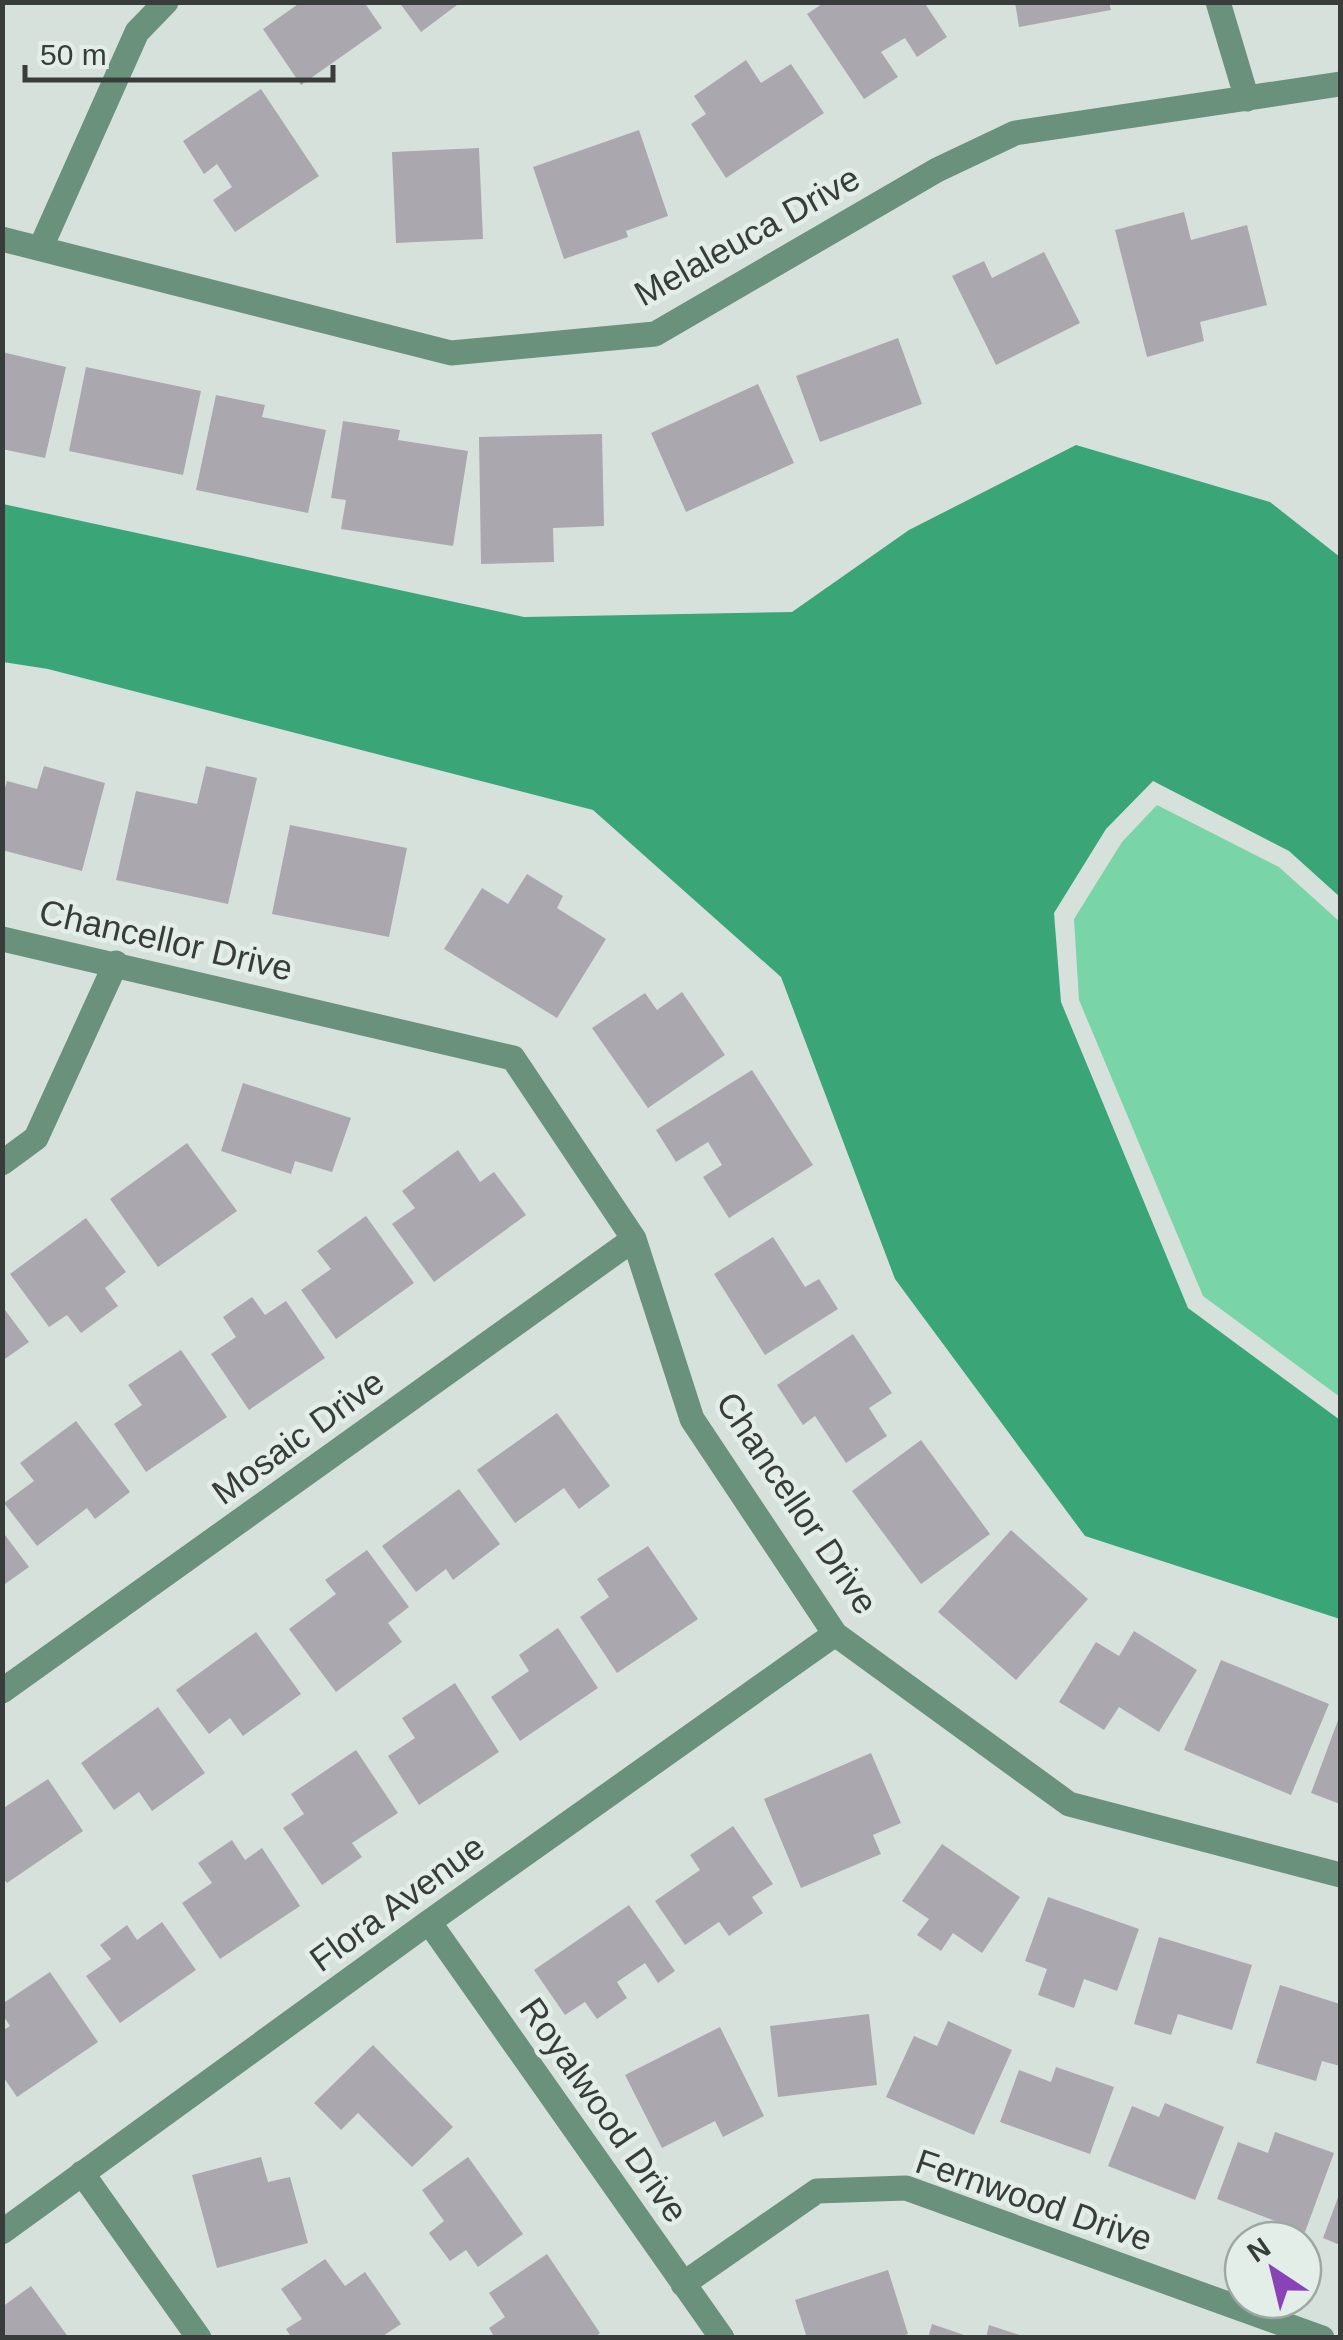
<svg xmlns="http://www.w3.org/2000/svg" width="1343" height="2340" font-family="Arial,sans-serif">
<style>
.green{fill:#79d4a7}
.water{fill:#3aa577}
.building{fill:#aba7af}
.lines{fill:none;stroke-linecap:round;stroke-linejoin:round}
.minor{stroke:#69917c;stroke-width:25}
.labels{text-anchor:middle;stroke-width:9;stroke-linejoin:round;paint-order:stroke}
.street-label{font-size:35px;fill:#383c3a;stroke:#e4eee9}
</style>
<rect width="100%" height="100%" fill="#d7e1dc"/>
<path class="green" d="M 1157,805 L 1279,867 L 1340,922 L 1340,1397 L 1203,1296 L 1079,1000 L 1074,919 L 1122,842 Z"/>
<path class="water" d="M 1076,445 L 1270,502 L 1340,557 L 1340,897 L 1289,851 L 1153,781 L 1106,829 L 1054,913 L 1061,1002 L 1188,1308 L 1340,1420 L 1340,1619 L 1085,1536 L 895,1279 L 781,977 L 593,810 L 48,669 L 3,662 L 3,504 L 524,617 L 792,612 L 909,530 Z"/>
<path class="building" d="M 301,2 L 364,2 L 382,28 L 301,85 L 263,29 Z
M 399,2 L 461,2 L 421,32 Z
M 825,2 L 924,2 L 947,37 L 917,57 L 905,38 L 881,52 L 898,77 L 864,99 L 807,14 Z
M 1015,2 L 1109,2 L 1111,10 L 1019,27 Z
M 746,60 L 761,83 L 791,64 L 824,113 L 726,178 L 691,124 L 706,114 L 694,96 Z
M 261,89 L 319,176 L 235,232 L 213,200 L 232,187 L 217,164 L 204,174 L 183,141 Z
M 639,130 L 668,216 L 626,231 L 628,237 L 564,259 L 533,167 Z
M 479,148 L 483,239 L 396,243 L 392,152 Z
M 1184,212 L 1191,240 L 1247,225 L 1267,305 L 1200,322 L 1204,341 L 1147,357 L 1115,230 Z
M 1044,252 L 1080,323 L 996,365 L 952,276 L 984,261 L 992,278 Z
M 898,338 L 922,404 L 820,442 L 796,376 Z
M 2,352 L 66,367 L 45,458 L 2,449 Z
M 86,367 L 201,391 L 183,475 L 69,451 Z
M 758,384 L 794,463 L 686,512 L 651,433 Z
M 216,395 L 265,405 L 262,417 L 326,430 L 308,513 L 196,490 Z
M 343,421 L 400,430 L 398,440 L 468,451 L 453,546 L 341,529 L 346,500 L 331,498 Z
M 602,434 L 604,526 L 553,528 L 554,562 L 481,564 L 479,437 Z
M 44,766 L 105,783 L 82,871 L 2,850 L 2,798 L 7,781 L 37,789 Z
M 206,766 L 257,778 L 228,904 L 116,880 L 136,791 L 197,804 Z
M 290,825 L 407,848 L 389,937 L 272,914 Z
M 527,874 L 563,896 L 557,908 L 606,939 L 557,1018 L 444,949 L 482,888 L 508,904 Z
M 682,992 L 725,1055 L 648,1108 L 592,1028 L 645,993 L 657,1010 Z
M 752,1070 L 813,1165 L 729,1218 L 703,1177 L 722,1165 L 708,1142 L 676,1162 L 656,1130 Z
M 243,1083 L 351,1118 L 332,1172 L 295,1161 L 291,1174 L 221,1151 Z
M 187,1143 L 237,1211 L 158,1267 L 110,1199 Z
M 458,1150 L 480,1182 L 494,1172 L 526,1215 L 434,1282 L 392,1224 L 415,1208 L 402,1191 Z
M 366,1216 L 414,1283 L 336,1339 L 301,1290 L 331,1269 L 317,1251 Z
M 86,1218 L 126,1272 L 105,1288 L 118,1306 L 81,1333 L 67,1315 L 49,1327 L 10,1274 Z
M 773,1237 L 805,1287 L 819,1279 L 838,1309 L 765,1355 L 714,1274 Z
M 252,1297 L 265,1315 L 286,1301 L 325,1358 L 249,1410 L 211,1354 L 236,1337 L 223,1317 Z
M 2,1306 L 29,1342 L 2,1361 Z
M 853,1334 L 892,1393 L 869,1408 L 887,1436 L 846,1463 L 815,1416 L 803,1425 L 777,1385 Z
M 181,1350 L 227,1417 L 146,1472 L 114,1424 L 142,1405 L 128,1385 Z
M 557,1413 L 610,1486 L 579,1509 L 564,1488 L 515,1523 L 477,1470 Z
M 76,1421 L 130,1492 L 95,1519 L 87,1508 L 37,1546 L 4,1503 L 34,1481 L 20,1463 Z
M 921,1440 L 990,1534 L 921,1584 L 852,1491 Z
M 459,1489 L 500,1544 L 453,1580 L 446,1569 L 416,1592 L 382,1546 Z
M 1011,1530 L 1088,1599 L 1016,1680 L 938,1612 Z
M 2,1531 L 29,1567 L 2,1586 Z
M 648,1546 L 698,1619 L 617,1673 L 580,1617 L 609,1597 L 597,1579 Z
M 367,1550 L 409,1607 L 388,1623 L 402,1642 L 336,1692 L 289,1629 L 336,1594 L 325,1580 Z
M 558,1628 L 598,1688 L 520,1741 L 491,1697 L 529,1671 L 519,1655 Z
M 1134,1631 L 1197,1670 L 1159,1732 L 1119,1707 L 1104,1730 L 1059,1702 L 1096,1642 L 1119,1656 Z
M 256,1632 L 301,1694 L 243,1736 L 230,1718 L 209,1734 L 176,1690 Z
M 1221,1660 L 1329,1704 L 1291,1795 L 1184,1750 Z
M 455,1683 L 499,1752 L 419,1805 L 388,1756 L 415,1738 L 402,1718 Z
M 158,1707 L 205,1773 L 152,1811 L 139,1792 L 114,1810 L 81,1763 Z
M 1340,1715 L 1340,1804 L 1311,1793 Z
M 356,1750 L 398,1813 L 352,1843 L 362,1857 L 322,1885 L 283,1828 L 304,1814 L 291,1794 Z
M 871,1753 L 901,1823 L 873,1835 L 881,1854 L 801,1888 L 764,1799 Z
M 48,1779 L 83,1831 L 7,1883 L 2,1877 L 2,1809 Z
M 733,1826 L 773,1884 L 752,1897 L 763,1913 L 729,1936 L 719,1922 L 685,1945 L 655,1901 L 700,1870 L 690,1855 Z
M 232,1840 L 245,1860 L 262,1848 L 300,1906 L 220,1959 L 182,1903 L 212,1883 L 198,1863 Z
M 942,1844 L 1020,1897 L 982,1953 L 953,1933 L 941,1951 L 917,1935 L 929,1919 L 902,1901 Z
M 1048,1897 L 1139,1929 L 1117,1991 L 1084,1979 L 1074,2008 L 1038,1995 L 1047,1969 L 1025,1961 Z
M 629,1905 L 675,1971 L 658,1983 L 645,1963 L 617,1982 L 627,1998 L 597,2019 L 585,2002 L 565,2015 L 534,1970 Z
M 162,1922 L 196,1970 L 120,2023 L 86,1976 L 111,1959 L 100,1945 L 127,1925 L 137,1940 Z
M 1159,1937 L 1252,1965 L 1232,2030 L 1178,2014 L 1171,2035 L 1134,2024 Z
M 50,1972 L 98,2042 L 17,2097 L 2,2075 L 2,2031 L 10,2026 L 2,2014 L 2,2004 Z
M 1280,1985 L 1340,2004 L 1340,2066 L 1322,2061 L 1316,2081 L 1256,2063 Z
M 869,2014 L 877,2085 L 778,2097 L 770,2026 Z
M 948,2021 L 1012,2050 L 974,2135 L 886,2097 L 914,2036 L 937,2046 Z
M 720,2027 L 764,2116 L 723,2137 L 715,2121 L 662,2148 L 625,2075 Z
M 373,2045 L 453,2127 L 412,2167 L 358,2113 L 341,2130 L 314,2103 Z
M 1056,2067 L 1114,2087 L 1090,2154 L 1000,2122 L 1019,2070 L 1051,2082 Z
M 1165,2103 L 1224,2127 L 1195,2200 L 1108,2166 L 1132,2106 L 1159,2117 Z
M 1275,2132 L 1334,2153 L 1305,2232 L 1217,2199 L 1238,2142 L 1268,2153 Z
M 261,2157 L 268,2182 L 290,2177 L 308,2243 L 217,2268 L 192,2175 Z
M 468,2157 L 523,2234 L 478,2267 L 466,2250 L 450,2261 L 429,2233 L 444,2221 L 422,2190 Z
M 1340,2192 L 1340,2245 L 1323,2238 Z
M 547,2254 L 600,2333 L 594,2338 L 495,2338 L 489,2328 L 505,2317 L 489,2293 Z
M 325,2259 L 345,2286 L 365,2272 L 401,2324 L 380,2338 L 292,2338 L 286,2329 L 302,2319 L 281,2289 Z
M 888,2270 L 908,2334 L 896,2338 L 807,2338 L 795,2300 Z
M 31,2286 L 69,2338 L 2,2338 L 2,2307 Z
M 932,2324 L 970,2337 L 970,2338 L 928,2338 Z
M 989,2325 L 1026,2337 L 1026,2338 L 986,2338 Z"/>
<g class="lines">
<path class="minor" d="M 1218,2 L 1247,99
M 2,239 L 451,353 L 655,334 L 937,170 L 1015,133 L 1340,84
M 41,247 L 137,32 L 166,2
M 2,939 L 513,1058 L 634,1239 L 692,1419 L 835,1634 L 1069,1804 L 1340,1875
M 2,1163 L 36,1138 L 116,963
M 2,1691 L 634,1239
M 429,1922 L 722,2338
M 82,2173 L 199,2338
M 2,2232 L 429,1922 L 835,1634
M 683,2284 L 817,2191 L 906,2188 L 1322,2338"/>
</g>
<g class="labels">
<g class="street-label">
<text transform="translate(747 236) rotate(-29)" y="12">Melaleuca Drive</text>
<text transform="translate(166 940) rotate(13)" y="12">Chancellor Drive</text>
<text transform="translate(298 1437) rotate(-36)" y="12">Mosaic Drive</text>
<text transform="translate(797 1503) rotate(56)" y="12">Chancellor Drive</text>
<text transform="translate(397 1903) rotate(-36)" y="12">Flora Avenue</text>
<text transform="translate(604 2110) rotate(55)" y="12">Royalwood Drive</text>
<text transform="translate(1034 2200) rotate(19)" y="12">Fernwood Drive</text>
</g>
</g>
<rect width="1343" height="2340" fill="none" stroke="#383c3a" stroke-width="10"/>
<g transform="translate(1273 2270) rotate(325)"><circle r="48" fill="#e4eee9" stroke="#9fa7a3" stroke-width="2.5"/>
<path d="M0-8L18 38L0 25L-18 38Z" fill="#8843b6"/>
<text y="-15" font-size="28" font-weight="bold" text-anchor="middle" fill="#383c3a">N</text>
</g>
<path d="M25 65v15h308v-15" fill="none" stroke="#383c3a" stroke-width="5"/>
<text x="40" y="65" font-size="30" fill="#383c3a" stroke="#e4eee9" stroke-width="8" paint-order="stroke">50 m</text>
</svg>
